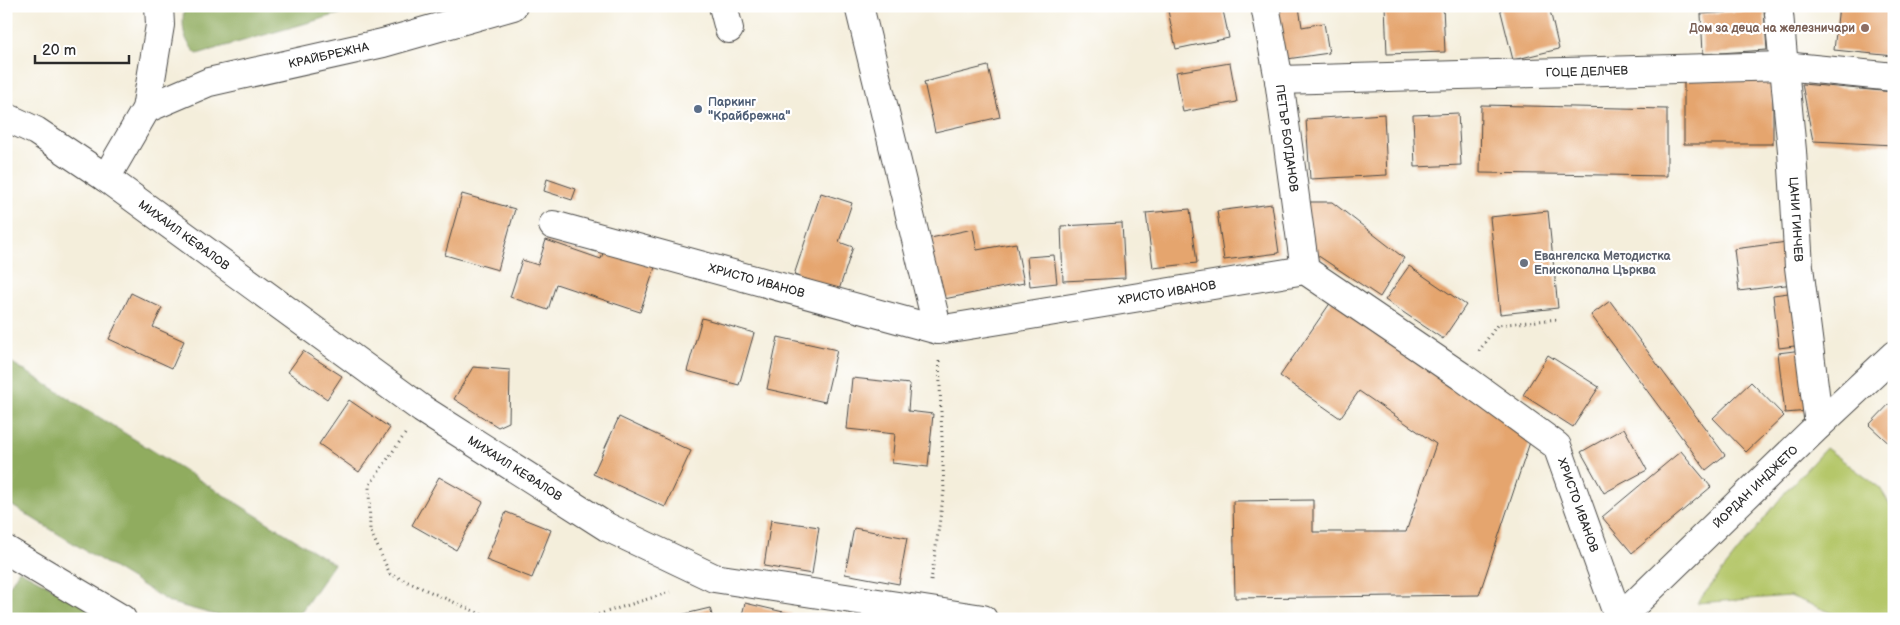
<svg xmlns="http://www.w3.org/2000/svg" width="1900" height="625" font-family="'Balsamiq Sans',sans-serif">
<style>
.green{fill:#b5c76b;stroke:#70794b}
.forest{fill:#90ac5f;stroke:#5e6c45}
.building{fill:#e5a56e}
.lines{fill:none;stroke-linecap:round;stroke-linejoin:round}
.minor-casing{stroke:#494845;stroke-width:30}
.path{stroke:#494845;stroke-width:3;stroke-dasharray:1 4;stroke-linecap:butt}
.minor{stroke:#fff;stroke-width:28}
.education-dot{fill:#8d6e63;stroke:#fff;stroke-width:2}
.service-dot{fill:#5c6f8a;stroke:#fff;stroke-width:2}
.worship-dot{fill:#6b7280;stroke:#fff;stroke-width:2}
.labels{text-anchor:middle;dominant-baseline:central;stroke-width:4.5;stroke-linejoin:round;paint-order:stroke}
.education-label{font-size:12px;font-weight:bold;fill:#785e54;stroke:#fff;text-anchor:end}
.street-label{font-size:12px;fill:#2b2b2b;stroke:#fff}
.service-label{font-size:12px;font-weight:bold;fill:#4e5e75;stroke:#fff;text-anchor:start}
.worship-label{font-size:12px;font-weight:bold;fill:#5b616d;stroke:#fff;text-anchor:start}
</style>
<rect width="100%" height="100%" fill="#fff"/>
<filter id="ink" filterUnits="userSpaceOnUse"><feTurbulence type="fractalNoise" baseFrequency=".02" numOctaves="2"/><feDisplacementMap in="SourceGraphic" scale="10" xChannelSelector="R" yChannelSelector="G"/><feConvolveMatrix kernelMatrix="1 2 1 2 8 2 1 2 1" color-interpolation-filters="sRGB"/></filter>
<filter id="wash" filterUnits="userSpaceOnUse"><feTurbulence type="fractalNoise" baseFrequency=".0096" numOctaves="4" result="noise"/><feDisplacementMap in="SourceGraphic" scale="20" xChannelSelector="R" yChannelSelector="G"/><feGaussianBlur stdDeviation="1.12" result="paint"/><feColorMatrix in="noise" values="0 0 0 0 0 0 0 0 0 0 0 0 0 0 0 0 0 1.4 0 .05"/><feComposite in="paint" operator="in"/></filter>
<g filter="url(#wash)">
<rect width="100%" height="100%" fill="#f4eedb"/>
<path class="green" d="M1826 448 1880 488 1894 511V604L1885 619H1847L1790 596 1697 603 1787 490Z"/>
<path class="forest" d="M184 6H367L197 54C182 39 182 27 184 6Z
M6 359 334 564 296 619H231L171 603 6 502Z
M19 570 111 619H6V592Z"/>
<g id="blocks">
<path class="building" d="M1167 6H1222L1229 38 1176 49Z
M1385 6H1443L1445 52 1387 54Z
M1508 6H1549L1559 49 1513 60 1500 8Z
M1839 6H1894V56L1834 50Z
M1299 7 1302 27 1324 23 1329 53 1280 60 1272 11Z
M1764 10 1767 50 1703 54 1701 14Z
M1230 63 1237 102 1183 112 1176 72Z
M988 66 1000 117 935 132 924 82Z
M1684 80H1773V144H1684Z
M1802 84 1894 92V145L1813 141Z
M1481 105 1667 109V176L1480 173Z
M1458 113 1461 165 1415 167 1413 115Z
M1384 114 1387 175 1310 179 1306 119Z
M547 179 576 189 572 200 544 191Z
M821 193 852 203 839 242 853 247 839 290 794 275Z
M462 194 515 209 498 270 445 255Z
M1303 202H1332L1404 258 1380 297 1317 255Z
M1272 204 1279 253 1224 260 1217 211Z
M1190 209 1197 263 1153 268 1146 213Z
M1548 211 1558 308 1500 314 1490 217Z
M1122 223 1125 278 1063 281 1061 226Z
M973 229 977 250 1016 243 1024 283 939 300 926 239Z
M546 240 601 259 605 247 656 264 640 312 556 284 548 310 510 297 522 260 538 265Z
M1787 242 1793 284 1739 291 1734 249Z
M1054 255 1057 283 1030 286 1027 257Z
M1409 266 1466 305 1443 339 1385 300Z
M1796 292 1802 345 1779 348 1773 295Z
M131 293 162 308 153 327 184 341 172 368 109 339Z
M1333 299 1532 436 1479 595 1235 598 1233 501 1313 500V532H1406L1436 444 1359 391 1340 418 1280 376Z
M1610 301 1725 455 1706 470 1591 315Z
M702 318 754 333 739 385 687 371Z
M778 337 837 350 825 402 767 389Z
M1802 350 1809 411 1785 413 1778 353Z
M303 351 342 376 327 399 288 372Z
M1548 355 1599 387 1573 427 1523 395Z
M473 367 510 370 509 422 498 427 454 399Z
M852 378 910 384 908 411 933 414 928 467 892 463 895 434 847 429Z
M1751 382 1784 416 1746 452 1713 418Z
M1894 399V448L1869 425Z
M349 400 390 428 359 472 319 444Z
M619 417 691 451 665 507 593 474Z
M1624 428 1647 470 1604 493 1581 452Z
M1681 451 1711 487 1632 553 1602 517Z
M439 477 483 502 456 550 412 525Z
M506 512 551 530 532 578 486 560Z
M771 520 819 527 812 574 764 566Z
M854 528 907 538 899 584 845 574Z
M745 603 792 614 791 619H741Z
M710 608 713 619H668V618Z"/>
</g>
</g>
<g filter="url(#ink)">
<use href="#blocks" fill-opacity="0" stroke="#494845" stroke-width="1"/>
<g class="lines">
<defs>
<g id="minor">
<path d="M723 6 729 29"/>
<path d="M859 6 938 330"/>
<path id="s1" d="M1265 6 1279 80 1305 270"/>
<path id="s2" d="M1779 14 1792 151 1799 267 1819 425"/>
<path id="s3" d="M1279 80 1784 66 1894 77"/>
<path id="s4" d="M146 109 209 82 383 43 513 6"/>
<path id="s5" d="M6 117 36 131 106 178 422 409 607 527 714 578 983 619"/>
<path d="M106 178 146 109 160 25 159 6"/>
<path id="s6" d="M553 225 938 330 1305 270 1461 376 1557 446 1619 619"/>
<path d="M6 550 122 619"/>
<path id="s7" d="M1619 619 1819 425 1894 355"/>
</g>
</defs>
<use href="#minor" class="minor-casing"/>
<path class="path" d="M1479 351 1497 325 1559 319
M405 434 369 486 370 530 390 574 492 619
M931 581 944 491 939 359
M584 619 670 592"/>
<use href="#minor" class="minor"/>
</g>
</g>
<circle class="education-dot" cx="1865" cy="28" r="5"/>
<circle class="service-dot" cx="698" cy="109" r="5"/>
<circle class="worship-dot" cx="1524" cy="263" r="5"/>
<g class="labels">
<g class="education-label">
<text x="1855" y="28">Дом за деца на железничари</text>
</g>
<g class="street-label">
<text stroke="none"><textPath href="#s4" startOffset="191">КРАЙБРЕЖНА</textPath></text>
<text stroke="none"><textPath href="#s3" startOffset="308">ГОЦЕ ДЕЛЧЕВ</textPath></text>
<text stroke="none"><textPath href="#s1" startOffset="134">ПЕТЪР БОГДАНОВ</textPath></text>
<text stroke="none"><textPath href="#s2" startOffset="206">ЦАНИ ГИНЧЕВ</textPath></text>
<text stroke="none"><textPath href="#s5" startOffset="214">МИХАИЛ КЕФАЛОВ</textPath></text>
<text stroke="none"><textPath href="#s6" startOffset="211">ХРИСТО ИВАНОВ</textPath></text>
<text stroke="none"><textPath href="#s6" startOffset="631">ХРИСТО ИВАНОВ</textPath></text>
<text stroke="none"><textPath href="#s5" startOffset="619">МИХАИЛ КЕФАЛОВ</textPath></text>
<text stroke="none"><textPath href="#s7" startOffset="190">ЙОРДАН ИНДЖЕТО</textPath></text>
<text stroke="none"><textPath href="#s6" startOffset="1141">ХРИСТО ИВАНОВ</textPath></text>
</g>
<g class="service-label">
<text x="708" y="102">Паркинг<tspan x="708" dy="14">"Крайбрежна"</tspan></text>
</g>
<g class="worship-label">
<text x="1534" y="256">Евангелска Методистка<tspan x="1534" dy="14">Епископална Църква</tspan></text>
</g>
</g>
<rect width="1900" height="625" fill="none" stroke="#fff" stroke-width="25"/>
<path d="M35 55v8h94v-8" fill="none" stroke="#2b2b2b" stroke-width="2.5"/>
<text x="42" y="55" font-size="15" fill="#2b2b2b" stroke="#ffffff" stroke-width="4" paint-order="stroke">20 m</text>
</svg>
